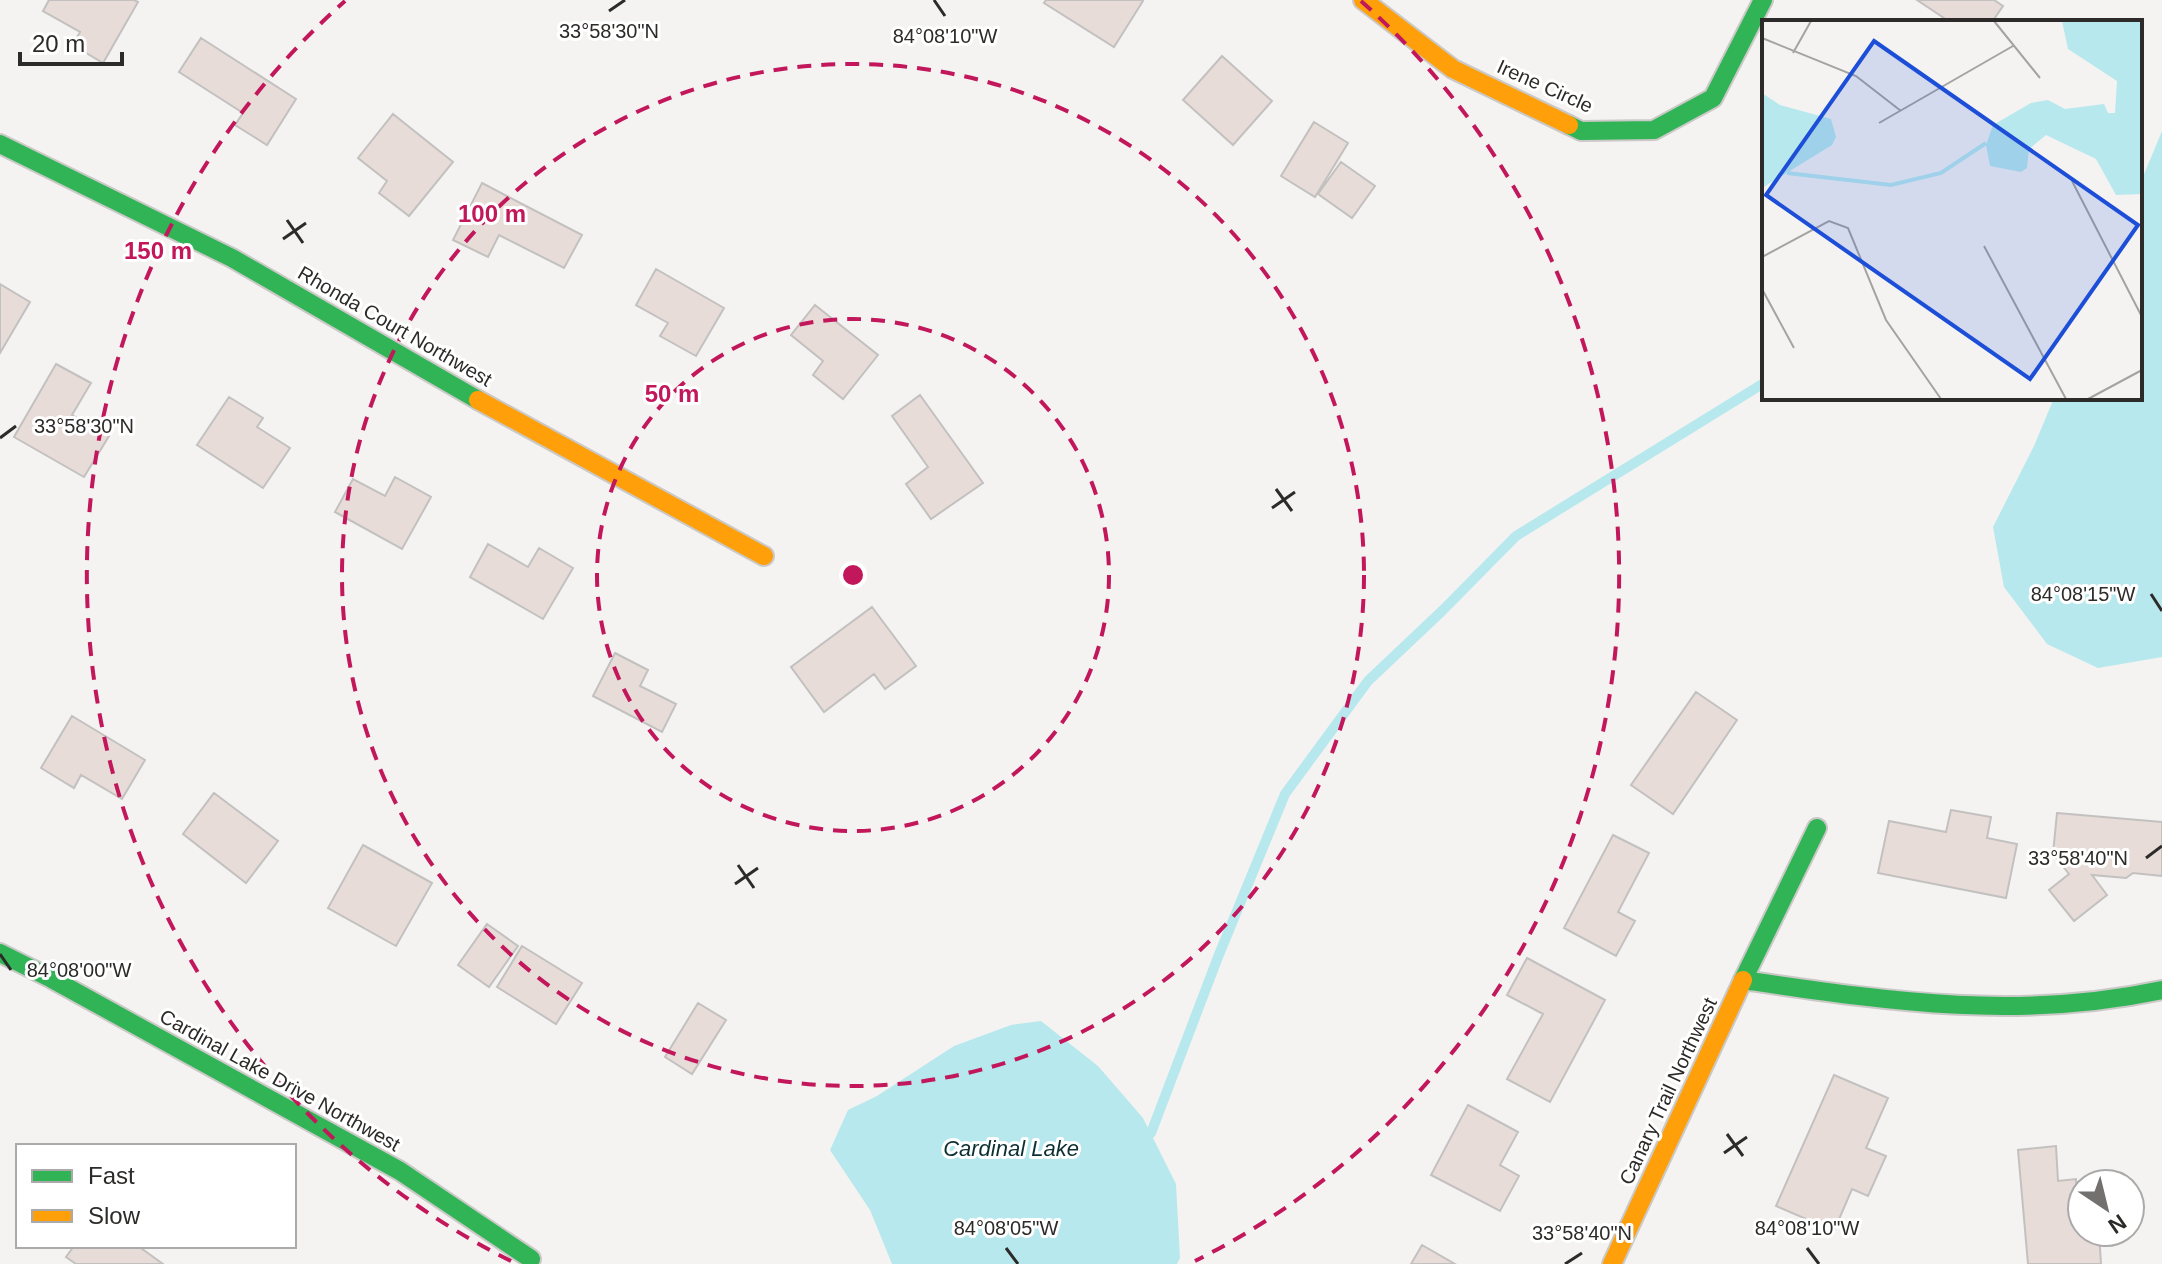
<svg xmlns="http://www.w3.org/2000/svg" width="2162" height="1264" font-family="Helvetica,sans-serif">
<style>
.water{fill:#b7e8ee}
.lines{fill:none;stroke-linecap:round;stroke-linejoin:round}
.stream{stroke:#b7e8ee;stroke-width:10}
.building{fill:#e8dcd8;stroke:#c2c1c0;stroke-width:2}
.fast-casing{stroke:#cac9c7;stroke-width:22}
.slow-casing{stroke:#cac9c7;stroke-width:22}
.fast{stroke:#30b455;stroke-width:18}
.slow{stroke:#ff9f0a;stroke-width:18}
.ticks{fill:none;stroke:#2c2b2a;stroke-width:3}
.ring{fill:none;stroke:#c2185b;stroke-width:4;stroke-dasharray:14 10}
.labels{text-anchor:middle;dominant-baseline:central;stroke-width:6;stroke-linejoin:round;paint-order:stroke}
.street-label{font-size:20px;fill:#2c2b2a;stroke:#fff}
.water-label{font-size:22px;font-style:italic;fill:#0b2f33;stroke:#fff}
.inset-river{fill:none;stroke:#b7e8ee;stroke-width:4}
.inset-road{fill:none;stroke:#a4a3a1;stroke-width:2}
.view{fill:#1d4ed8;fill-opacity:0.15;stroke:#1d4ed8;stroke-width:4}
.inset-edge{fill:none;stroke:#2c2b2a;stroke-width:4}
.ticks-label{font-size:20px;text-anchor:middle;fill:#2c2b2a;stroke:#fff;stroke-width:6;stroke-linejoin:round;paint-order:stroke}
.centre{fill:#c2185b;stroke:#fff;stroke-width:4}
.ring-label{font-size:24px;text-anchor:middle;font-weight:bold;fill:#c2185b;stroke:#fff;stroke-width:6;stroke-linejoin:round;paint-order:stroke}
</style>
<rect width="100%" height="100%" fill="#f4f3f1"/>
<path class="water" d="M2162 131V657L2098 668 2047 644 2004 587 1993 527 2034 446 2054 398H2140V184Z
M1041 1021 1098 1066 1143 1118 1176 1184 1180 1258 1177 1264H892L870 1210 830 1150 848 1110 877 1096 954 1046 1011 1025Z"/>
<g class="lines">
<path class="stream" d="M1151 1133 1218 957 1285 794 1368 681 1443 610 1516 536 1764 383"/>
</g>
<path class="building" d="M49 0H134L138 2 103 63 73 45 80 32 43 11Z
M1046 0H1142L1143 1 1114 47 1044 3Z
M1917 0H1994L2003 6 1992 22H1950Z
M201 38 296 99 267 145 235 125 243 113 179 72Z
M1222 56 1272 101 1233 145 1183 100Z
M393 114 453 162 409 216 379 193 387 181 358 158Z
M1314 122 1348 143 1315 197 1281 176Z
M1341 162 1375 186 1352 218 1318 194Z
M482 183 582 235 564 268 499 235 488 257 453 240Z
M656 269 724 308 696 356 660 336 668 323 636 305Z
M0 284 30 302 0 353Z
M815 305 878 355 843 399 813 375 823 361 791 335Z
M56 364 91 383 72 415 109 436 84 477 14 437Z
M920 395 983 483 931 519 906 484 928 467 892 416Z
M229 397 263 418 257 427 290 448 263 488 197 445Z
M395 477 431 497 402 549 335 512 353 479 385 496Z
M488 544 528 567 539 548 573 568 543 619 470 577Z
M872 607 916 666 885 689 874 674 824 712 791 667Z
M615 653 648 670 640 686 676 704 662 732 593 696Z
M1696 692 1737 720 1673 814 1631 785Z
M72 716 145 760 122 799 81 775 74 788 41 768Z
M214 793 278 841 246 883 183 834Z
M1951 810 1991 817 1987 838 2017 844 2006 898 1878 873 1889 821 1946 832Z
M2057 813 2162 822V876L2133 873 2126 878 2092 875 2107 895 2074 921 2049 890 2069 874 2053 854Z
M1613 835 1649 853 1618 912 1635 921 1616 956 1564 928Z
M363 845 432 883 396 946 328 908Z
M487 924 518 946 489 987 458 965Z
M522 946 582 983 556 1024 497 987Z
M1527 958 1605 1000 1550 1102 1507 1079 1543 1014 1507 995Z
M698 1003 726 1020 692 1074 665 1057Z
M1834 1075 1888 1098 1866 1148 1886 1156 1868 1196 1852 1189 1834 1231 1776 1206Z
M1468 1105 1518 1132 1500 1165 1519 1176 1500 1211 1431 1175Z
M2056 1146 2058 1181 2076 1179 2077 1205 2082 1204V1232H2099L2101 1264H2028L2018 1150Z
M1422 1245 1455 1264H1411Z
M74 1246H138L163 1264H76L66 1257Z"/>
<g class="lines">
<defs>
<path id="fast" d="M1569 125 1581 131 1654 130 1713 98 1763 0
M0 144 232 258 478 400
M0 953 52 979 400 1171 531 1259
M1743 980C1888 1001 2016 1021 2162 990
M1743 980 1817 828"/>
<path id="slow" d="M1363 0 1453 69 1569 125
M478 400 764 556
M1612 1264 1743 980"/>
</defs>
<use href="#fast" class="fast-casing"/>
<use href="#slow" class="slow-casing"/>
<use href="#fast" class="fast"/>
<use href="#slow" class="slow"/>
</g>
<path class="ticks" d="M934 0 945 16M609 11 625 0M287 220 303 243M283 239 306 223M0 438 16 426M1276 489 1292 511M1272 508 1295 492M2151 594 2162 611M2146 858 2162 846M738 865 754 888M735 884 758 868M0 954 11 970M1727 1134 1743 1156M1724 1153 1747 1137M1006 1248 1018 1264M1807 1248 1819 1264M1565 1264 1582 1253"/>
<g class="ring">
<circle cx="853" cy="575" r="256"/>
<circle cx="853" cy="575" r="511"/>
<path d="M511 1261A767 767 0 0 1 345 1M1361 1A767 767 0 0 1 1195 1261"/>
</g>
<g class="labels">
<g class="street-label">
<text transform="translate(1545 86) rotate(24)">Irene Circle</text>
<text transform="translate(395 326) rotate(30)">Rhonda Court Northwest</text>
<text transform="translate(280 1080) rotate(29)">Cardinal Lake Drive Northwest</text>
<text transform="translate(1668 1091) rotate(-65)">Canary Trail Northwest</text>
</g>
<g class="water-label">
<text x="1011" y="1148">Cardinal Lake</text>
</g>
</g>
<g transform="translate(1762 20)">
<rect width="380" height="380" fill="#f4f3f1"/>
<path d="M300 1H380V174L354 175 334 139 284 115 267 129 265 148 259 152 228 146 224 125 231 105 269 83 286 80 303 89 342 84 346 93H353L355 61 306 29ZM0 73 18 85 69 99 74 117 70 125 0 168Z" fill="#b7e8ee"/>
<path class="inset-river" d="M25 153 129 165 179 153 224 123"/>
<path class="inset-road" d="M232 1 278 58M0 18 94 56 139 91M31 33 49 1M117 103 251 26M310 161 380 297M222 226 304 379M0 237 67 201 86 208 124 300 179 379M0 269 32 328M326 379 380 350"/>
<path class="view" d="M112 21 376 205 268 359 4 175Z"/>
<rect width="380" height="380" class="inset-edge"/>
</g>
<g class="ticks-label">
<text x="609" y="38">33°58'30"N</text>
<text x="945" y="43">84°08'10"W</text>
<text x="84" y="433">33°58'30"N</text>
<text x="2083" y="601">84°08'15"W</text>
<text x="2078" y="865">33°58'40"N</text>
<text x="79" y="977">84°08'00"W</text>
<text x="1006" y="1235">84°08'05"W</text>
<text x="1807" y="1235">84°08'10"W</text>
<text x="1582" y="1240">33°58'40"N</text>
</g>
<circle cx="853" cy="575" r="12" class="centre"/>
<g class="ring-label">
<text x="492" y="222">100 m</text>
<text x="158" y="259">150 m</text>
<text x="672" y="402">50 m</text>
</g>
<rect x="16" y="1144" width="280" height="104" fill="#ffffff" stroke="#abaaaa" stroke-width="2"/>
<rect x="32" y="1170" width="40" height="12" fill="#30b455" stroke="#abaaaa" stroke-width="2"/>
<text x="88" y="1184" font-size="24" fill="#2c2b2a">Fast</text>
<rect x="32" y="1210" width="40" height="12" fill="#ff9f0a" stroke="#abaaaa" stroke-width="2"/>
<text x="88" y="1224" font-size="24" fill="#2c2b2a">Slow</text>
<g transform="translate(2106 1208) rotate(145)"><circle r="38" fill="#ffffff" stroke="#abaaaa" stroke-width="2"/>
<path d="M0-6L14 30L0 20L-14 30Z" fill="#727170"/>
<text y="-12" font-size="22" font-weight="bold" text-anchor="middle" fill="#2c2b2a">N</text>
</g>
<path d="M20 52v12h102v-12" fill="none" stroke="#2c2b2a" stroke-width="4"/>
<text x="32" y="52" font-size="24" fill="#2c2b2a" stroke="#ffffff" stroke-width="6" paint-order="stroke">20 m</text>
</svg>
